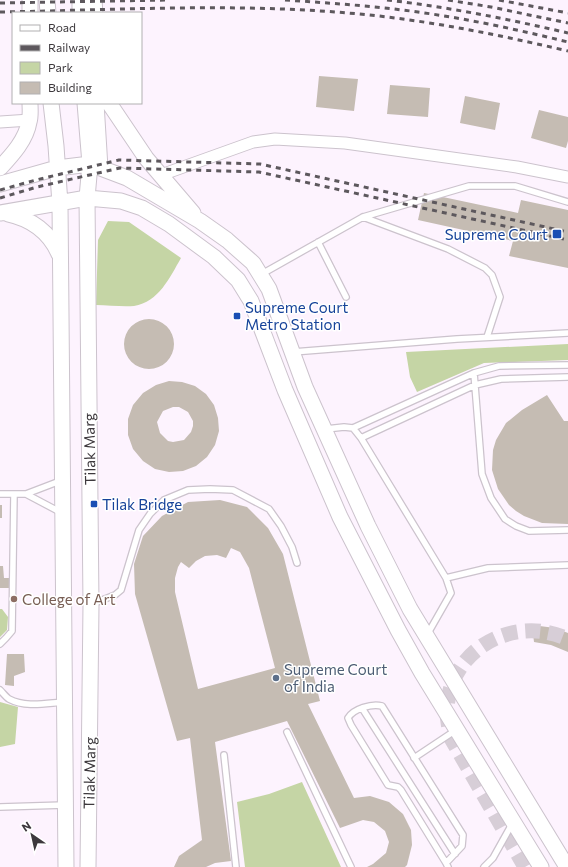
<svg xmlns="http://www.w3.org/2000/svg" width="568" height="867" font-family="Commissioner,sans-serif">
<style>
.green{fill:#c5d5a5}
.building{fill:#c5bcb3;fill-rule:evenodd}
.lines{fill:none;stroke-linecap:round;stroke-linejoin:round}
.secondary-tunnel{stroke:#d7ced7;stroke-width:15;stroke-dasharray:15 8;stroke-linecap:butt}
.lane-casing{stroke:#ccc3cd;stroke-width:8}
.street-casing{stroke:#ccc3cd;stroke-width:13}
.secondary-casing{stroke:#ccc3cd;stroke-width:17}
.lane{stroke:#fff;stroke-width:5.5}
.street{stroke:#fff;stroke-width:11}
.secondary{stroke:#fff;stroke-width:15}
.rail{stroke:#5d585d;stroke-width:3;stroke-dasharray:5 5;stroke-linecap:butt}
.transit-dot{fill:#1a4fb4;stroke:#fff;stroke-width:1.5}
.education-dot{fill:#8d6e63;stroke:#fff;stroke-width:1.5}
.service-dot{fill:#5c6f8a;stroke:#fff;stroke-width:1.5}
.labels{text-anchor:middle;dominant-baseline:central;stroke-width:3;stroke-linejoin:round;paint-order:stroke}
.transit-label{font-size:15px;fill:#164399;stroke:#fff;text-anchor:start}
.street-label{font-size:15px;fill:#3d393d;stroke:#fff}
.education-label{font-size:15px;fill:#785e54;stroke:#fff;text-anchor:start}
.service-label{font-size:15px;fill:#4e5e75;stroke:#fff;text-anchor:start}
</style>
<rect width="100%" height="100%" fill="#fdf3fe"/>
<path class="green" d="M108 221 129 222 181 258C170 277 159 302 134 306 122 307 108 305 96 305L98 240Z
M568 344V360L484 363 417 392 410 377 406 352Z
M0 609H2L8 617 7 630 0 637Z
M0 702 18 707 15 744 0 747Z
M302 782 341 867H245L237 802 269 794Z"/>
<path class="building" d="M319 76 358 79 354 111 316 107Z
M390 85 430 88 428 117 387 114Z
M465 96 500 103 495 130 460 123Z
M539 110 568 117V141L566 148 531 138Z
M424 193 518 213 521 200 568 210V268L509 256 513 241 418 220Z
M124 344a25 25 0 1 1 50 0a25 25 0 1 1-50 0Z
M169 381 182 382 195 386 206 394 214 405 218 418 219 431 215 445 207 457 196 466 183 471 169 472 155 469 143 461 133 449 128 435V419L133 405 143 393 156 385ZM173 407H179L188 412 193 421V426L191 432 184 440 173 442 168 441 160 433 157 422 163 411Z
M547 395 564 421H568V524L542 523 524 516 516 511 509 505 498 489 492 470 493 450 496 440 506 423 522 410Z
M220 500 247 507 268 528 283 554 320 701 308 704 354 798 370 796 389 802 403 814 411 830 412 845 407 865 405 867H367L373 864 386 853 389 842 385 831 374 822 363 820 340 828 287 721 215 742 231 861 215 863 206 867H174L179 856 202 840 190 738 177 741 135 594 134 564 143 536 162 516 188 502ZM231 548 240 552 249 568 275 668 198 689 175 592V578L178 567 181 562 189 568 196 561 205 556 217 555 226 558Z
M0 505H2V518H0Z
M0 566H3L4 578H10V588H0Z
M532 625 555 628 568 633V652L551 645 534 642Z
M7 654H24L25 672 14 676V686L5 685Z"/>
<g class="lines">
<path class="secondary-tunnel" d="M525 867 452 740C449 730 447 720 447 710 449 649 514 614 568 639"/>
<defs>
<path id="lane" d="M363 217 448 249 485 268 492 275 500 297 487 337
M318 242 346 297
M260 275 363 217 469 186H515L568 202
M293 352 457 339 568 333
M474 373 482 474 491 498 505 519 516 526 529 531 568 530
M353 428 474 373 499 366 568 365
M326 429 344 427 353 428 361 438 446 578 451 593 427 635
M361 438 475 385 501 379 568 377
M0 494H26
M60 512 26 494 60 481
M446 578 488 568 568 565
M92 604 115 595 121 590 139 530 150 514 164 500 188 490 210 489 233 490 269 509 281 526 292 547 297 563
M0 644 6 638 12 631 14 494
M0 690C3 693 6 697 9 699 26 708 47 703 64 702
M362 708 455 854
M287 732 351 867
M224 755 236 867
M414 758 456 730
M0 807 65 805
M446 863 462 846 463 835 382 706C372 703 353 709 348 718L351 725 388 785 398 787 401 790 446 863 448 867
M484 867 493 858 512 824"/>
<path id="street" d="M0 122 30 120
M161 175 253 142 275 139 345 143 517 167 568 177"/>
<path id="secondary" d="M30 0V13
M47 0 48 13
M80 0V13
M94 0 95 13
M51 103 56 146 60 204 66 867
M85 103 90 164 87 198 91 605 88 867
M96 103 100 168
M109 103 146 158 193 213
M0 168C12 155 26 140 29 122 31 116 30 109 30 103
M0 184 57 168 90 164 127 178 200 221 227 240 253 263 269 289 305 387 368 526 410 609 567 867
M0 213 87 198 121 201 142 208 169 224 214 257 238 280 251 301 285 390 340 517 398 630 422 673 541 867
M8 214C31 219 49 231 59 254"/>
</defs>
<use href="#lane" class="lane-casing"/>
<use href="#street" class="street-casing"/>
<use href="#secondary" class="secondary-casing"/>
<use href="#lane" class="lane"/>
<use href="#street" class="street"/>
<use href="#secondary" class="secondary"/>
<path class="rail" d="M285 0C330 3 374 6 418 12 469 19 519 30 568 42
M387 0C448 7 508 19 568 33
M448 0 491 7 568 23
M499 0 568 13
M0 3 168 0
M0 12C116 10 232 3 348 13 422 19 495 34 568 51
M0 190 36 180 119 160 260 164 568 232
M0 198 37 187 120 168 259 172 568 240"/>
</g>
<g class="transit-dot">
<rect x="552" y="229" width="10" height="10" rx="2"/>
<rect x="233" y="312" width="8" height="8" rx="2"/>
<rect x="90" y="500" width="8" height="8" rx="2"/>
</g>
<circle class="education-dot" cx="14" cy="599" r="4"/>
<circle class="service-dot" cx="276" cy="678" r="4"/>
<g class="labels">
<g class="transit-label">
<text x="548" y="234" text-anchor="end">Supreme Court</text>
<text x="245" y="307">Supreme Court‌<tspan x="245" dy="17">Metro Station</tspan></text>
<text x="102" y="504">Tilak Bridge</text>
</g>
<g class="street-label">
<text transform="translate(89 449) rotate(-91)">Tilak Marg</text>
<text transform="translate(89 773) rotate(-89)">Tilak Marg</text>
</g>
<g class="education-label">
<text x="22" y="599">College of Art</text>
</g>
<g class="service-label">
<text x="284" y="669">Supreme Court<tspan x="284" dy="17">of India</tspan></text>
</g>
</g>
<rect x="12" y="12" width="130" height="92" fill="#ffffff" stroke="#b1b0b1"/>
<rect x="20" y="25" width="20" height="6" fill="#ffffff" stroke="#b1b0b1"/>
<text x="48" y="32" font-size="12" fill="#3d393d">Road</text>
<rect x="20" y="45" width="20" height="6" fill="#5d585d" stroke="#b1b0b1"/>
<text x="48" y="52" font-size="12" fill="#3d393d">Railway</text>
<rect x="20" y="62" width="20" height="12" fill="#c5d5a5" stroke="#b1b0b1"/>
<text x="48" y="72" font-size="12" fill="#3d393d">Park</text>
<rect x="20" y="82" width="20" height="12" fill="#c5bcb3" stroke="#b1b0b1"/>
<text x="48" y="92" font-size="12" fill="#3d393d">Building</text>
<g transform="translate(32 835) rotate(326)" stroke="#ffffff" stroke-width="3" paint-order="stroke">
<path d="M0-3L7 15L0 10L-7 15Z" fill="#3d393d"/>
<text y="-6" font-size="11" font-weight="bold" text-anchor="middle" fill="#3d393d">N</text>
</g>
</svg>
